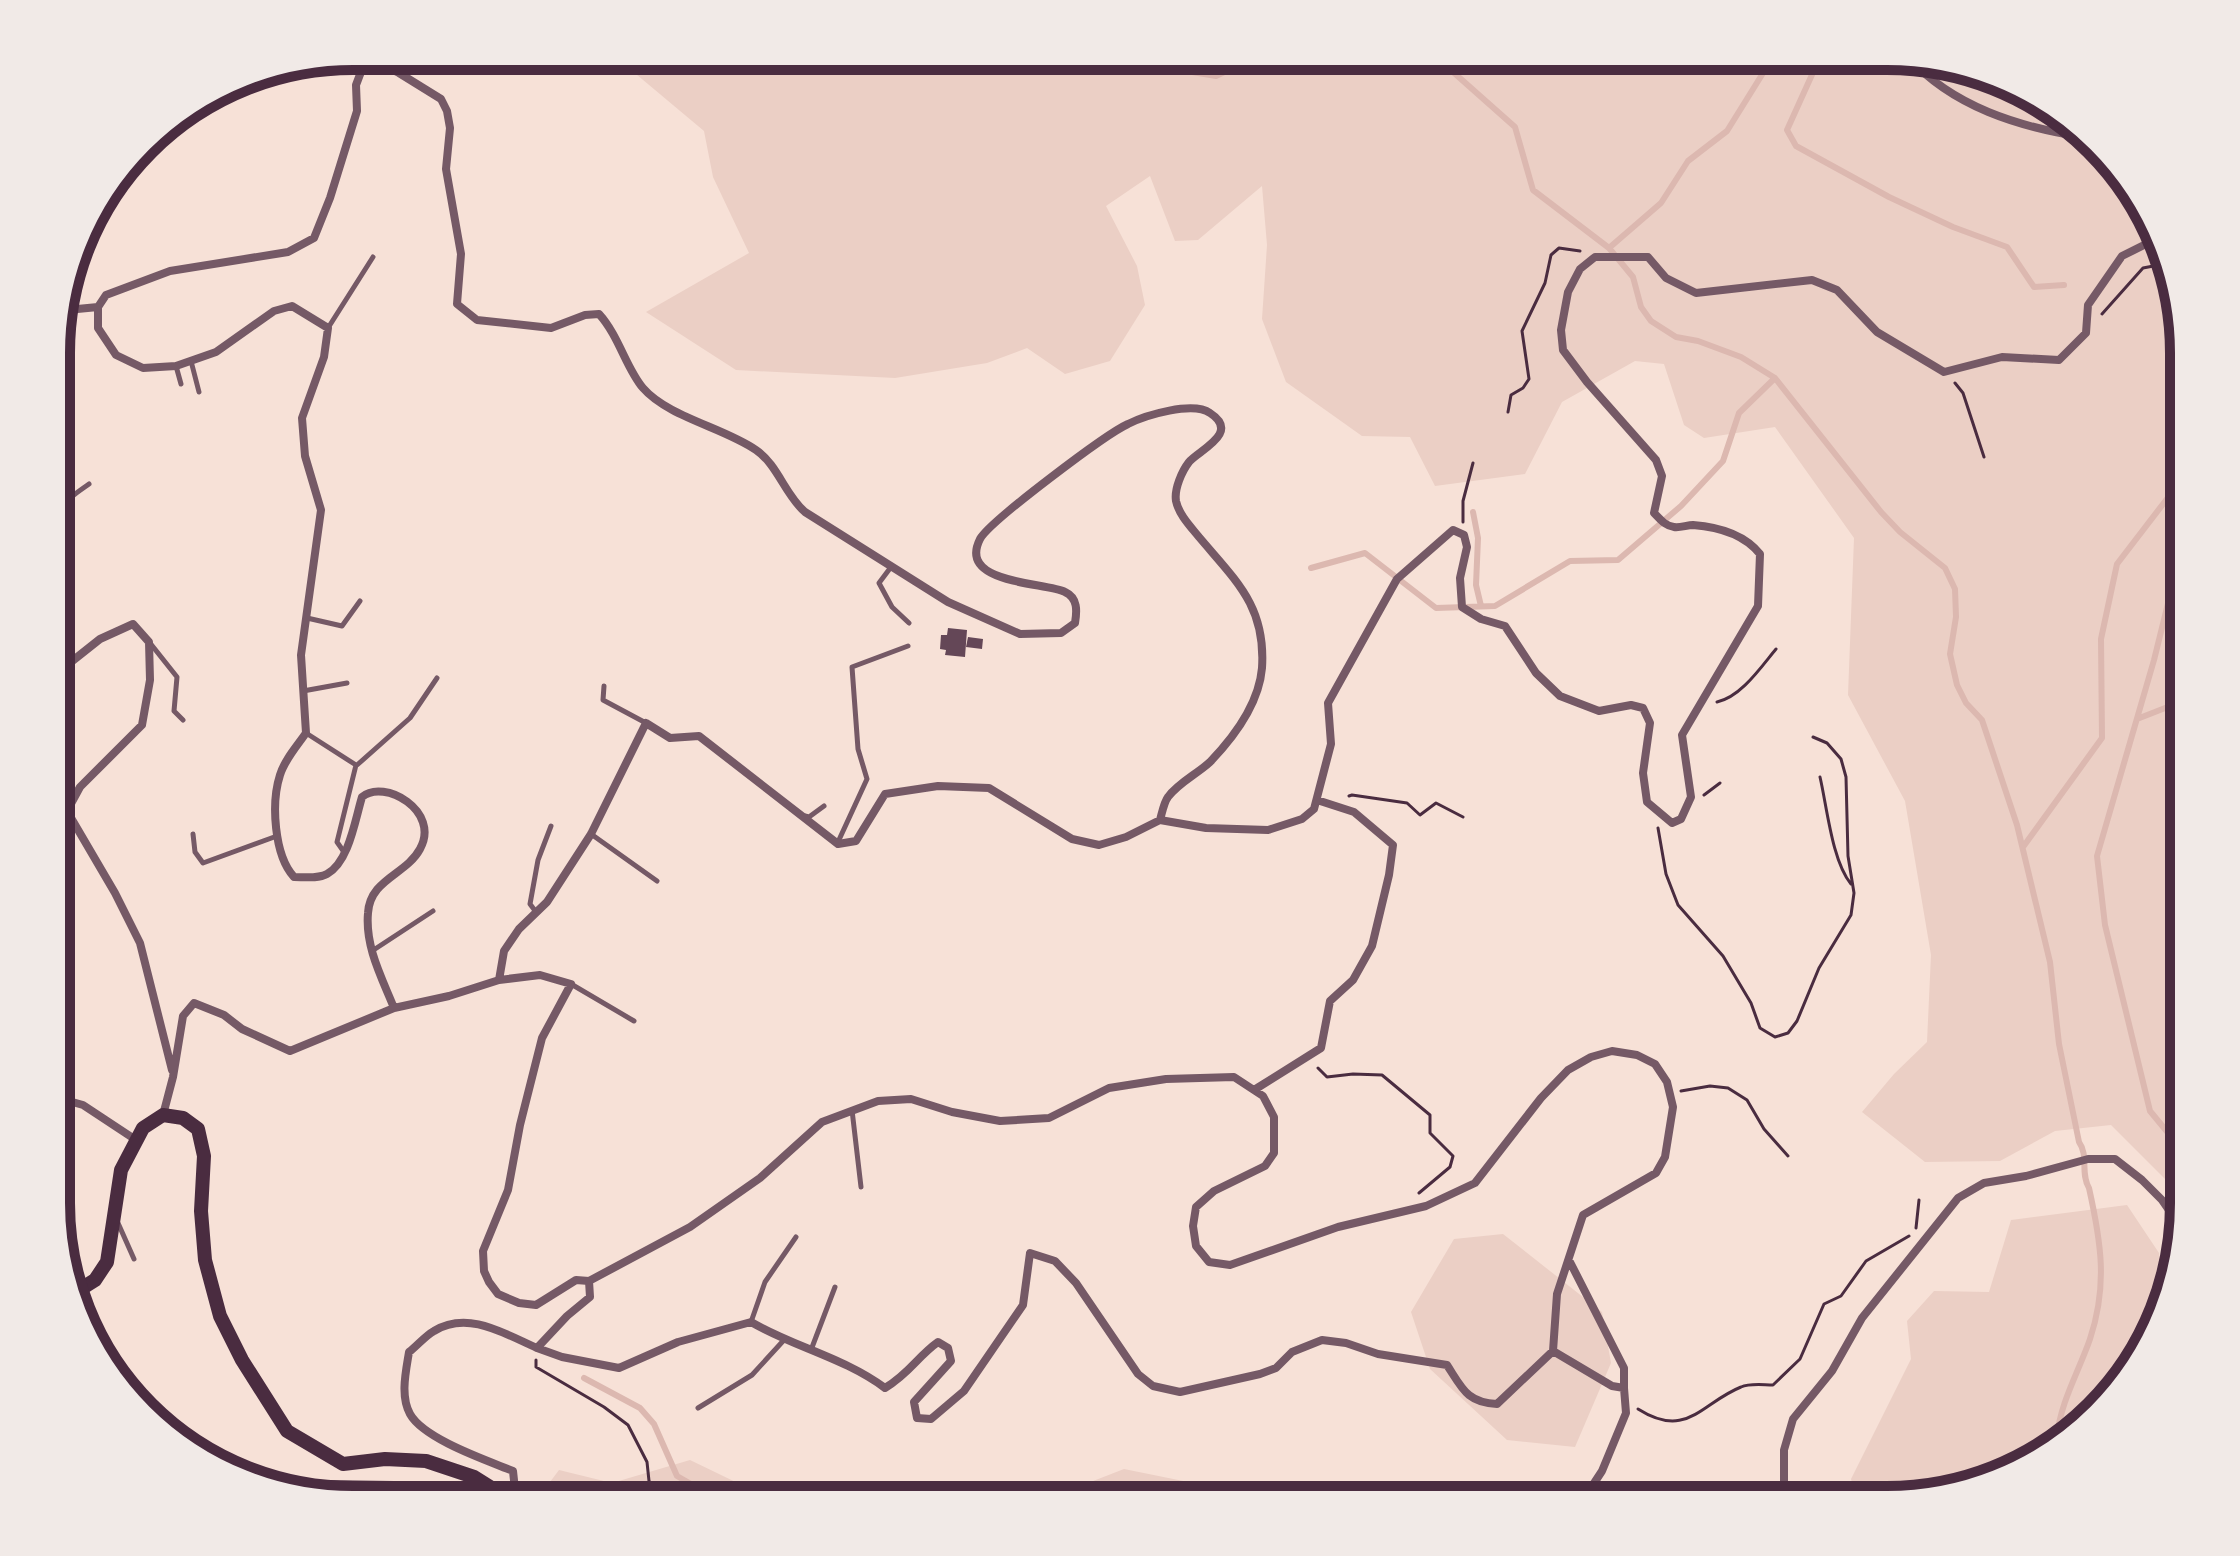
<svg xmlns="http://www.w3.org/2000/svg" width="2240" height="1556" font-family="'Libre Baskerville',serif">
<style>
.green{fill:#ebcfc5}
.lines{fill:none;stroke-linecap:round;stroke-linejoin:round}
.stream{stroke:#dcb8b0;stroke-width:6}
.building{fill:#644757}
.path{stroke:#4a2c40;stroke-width:3}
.service{stroke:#755966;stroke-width:5}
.minor{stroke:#755966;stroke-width:8}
.secondary{stroke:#4a2c40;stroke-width:14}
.rim{fill:none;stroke:#4a2c40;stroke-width:10}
</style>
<rect width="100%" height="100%" fill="#f7e1d7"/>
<path class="green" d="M586 56 1906 57 1983 72 2067 117 2153 221 2183 334V1197L2111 1125 2055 1131 2000 1161 1925 1162 1862 1112 1894 1074 1927 1042 1931 955 1905 801 1848 695 1854 538 1775 427 1704 438 1684 425 1664 364 1635 361 1562 402 1525 474 1435 486 1410 437 1362 436 1286 382 1262 319 1267 245 1262 186 1198 240 1175 241 1150 176 1106 206 1137 266 1145 305 1110 361 1065 374 1027 348 987 363 895 378 736 370 646 312 749 253 713 177 704 131 624 64Z
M2127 1205 2159 1253 2164 1307 2123 1383 2019 1469 1887 1500H1857L1851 1479 1911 1359 1907 1321 1934 1291 1989 1292 2011 1220Z
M1503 1234 1602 1312 1611 1363 1575 1447 1507 1440 1430 1369 1411 1312 1454 1239Z
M97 1325 180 1443 173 1439 96 1352 88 1328Z
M690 1460 773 1500 556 1499 544 1490 559 1470 612 1483Z
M1124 1469 1198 1484 1205 1500H1066L1070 1490Z"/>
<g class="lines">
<path class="stream" d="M1098 56 1216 76 1258 56
M1435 56 1515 127 1533 190 1609 248
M1773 57 1727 131 1688 161 1661 203 1609 248 1633 277 1641 307 1651 321 1676 337 1698 341 1741 357 1775 378 1881 512 1900 532 1945 568 1955 589 1956 617 1950 654 1957 685 1966 703 1982 720 2017 825 2050 962 2059 1044 2079 1142C2089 1156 2080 1173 2089 1188 2101 1242 2108 1285 2090 1339 2079 1371 2060 1403 2057 1437
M1820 57 1787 130 1796 146 1889 197 1953 227 2007 247 2034 287 2064 285
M1473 512 1478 538 1476 585 1481 606
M2183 543 2154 660 2097 856 2105 925 2150 1111 2183 1151
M1311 568 1365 553 1436 608 1495 606 1570 561 1618 560 1681 506 1723 461 1739 413 1775 378
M2137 719 2183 701
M2023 847 2102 738 2101 639 2117 564 2183 478
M584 1378 640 1408 654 1424 677 1476 719 1500"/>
</g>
<path class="building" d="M948 628 967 630 965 657 945 655 946 650 940 649 941 635H947Z
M968 637 983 639 982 649 966 647Z
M327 1480 394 1481 395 1499 327 1498Z"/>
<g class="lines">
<path class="path" d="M2102 314 2143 268 2164 264
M1955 383 1963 393 1984 457
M1508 412 1511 395 1523 388 1529 379 1522 331 1545 283 1551 255 1559 248 1580 251
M1463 522V501L1473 463
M1717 702C1741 697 1761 667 1776 649
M1820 777C1827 807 1832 861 1851 884
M1704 795 1720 783
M1349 796 1352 795 1407 803 1420 815 1436 803 1463 817
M1658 828 1666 874 1678 905 1723 956 1751 1003 1760 1028 1775 1037 1788 1033 1797 1021 1819 968 1851 915 1854 893 1848 856 1846 777 1841 759 1827 743 1813 737
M1318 1068 1327 1077 1353 1074 1382 1075 1430 1115V1133L1453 1156 1450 1167 1419 1193
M1681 1091 1710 1086 1728 1088 1747 1100 1764 1129 1788 1156
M1916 1228 1919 1200
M536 1360V1367L604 1407 628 1425 647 1462 649 1481 663 1500
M1638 1409C1687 1440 1701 1403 1741 1387 1750 1383 1763 1385 1773 1385L1800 1359 1824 1304 1841 1296 1866 1261 1909 1236"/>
<path class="service" d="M328 328 373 257
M191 361 199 392
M176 366 181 384
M58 524C60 502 72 496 89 484
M891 567 879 583 892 607 909 623
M307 618 342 626 360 601
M150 643 177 677 174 711 183 720
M604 686 603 700 646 723
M303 691 347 683
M306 733 356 765 337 842 344 852
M357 765 410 718 437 678
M805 816 809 817 824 806
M193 834 195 852 203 863 277 836
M591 834 657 881
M838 842 867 779 858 749 852 667 908 646
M536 912 530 904 538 860 551 826
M372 951 433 911
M571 984 634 1021
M852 1110 861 1187
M118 1223 134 1259
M751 1322 765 1282 796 1237
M811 1350 835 1287
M698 1408 752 1375 784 1340"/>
<path class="minor" d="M367 56 356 85 357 111 330 198 314 238 288 252 170 271 106 295 98 307V328L116 355 143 368 176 366 216 352 274 311 292 306 328 328 324 357 302 418 305 456 321 510 301 655 306 733C297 746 285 759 280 775 271 803 274 855 294 877 304 877 318 879 327 874 349 862 355 820 362 797 384 778 441 811 420 849 406 875 370 879 368 913 365 947 382 978 394 1008
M1908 57C1953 107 2019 127 2083 137
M367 58 399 73 424 56
M399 73 441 99 447 111 450 128 446 169 461 254 457 304 477 320 551 328 585 315 599 314C619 336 626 368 643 388 668 417 725 428 756 450 778 465 785 495 805 512L948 602 1020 634 1061 633 1075 623C1077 611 1078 598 1065 592 1046 582 957 585 980 539 990 521 1106 434 1128 424 1146 415 1193 401 1210 413 1241 433 1199 450 1189 462 1182 471 1174 489 1176 501 1179 515 1191 527 1199 537 1236 581 1266 606 1262 668 1259 703 1234 737 1210 762 1197 774 1178 783 1168 797 1164 802 1162 813 1160 820
M58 345 67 310 98 307
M58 687 71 662 100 639 133 624 149 642 150 680 142 725 80 787 67 811 115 893 140 943 172 1070
M499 980 504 951 519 929 547 902 591 834 646 723 670 738 699 736 838 844 856 841 885 794 938 786 989 788 1072 839 1099 845 1126 837 1160 820 1206 828 1268 830 1302 819 1314 809 1331 744 1328 703 1397 579 1453 530 1464 535 1467 547 1460 578 1462 607 1481 619 1505 626 1536 673 1560 696 1599 711 1631 705 1643 708 1650 723 1643 773 1647 802 1672 823 1681 819 1691 797 1682 735 1758 606 1760 554C1744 534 1719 527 1693 525 1687 525 1680 528 1674 527 1665 526 1660 519 1654 513L1662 476 1656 460 1587 382 1563 350 1561 330 1568 292 1580 269 1595 257H1648L1666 278 1696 293 1812 280 1837 290 1877 332 1944 372 2002 357 2059 360 2086 333 2088 305 2122 256 2158 238
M1254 1090 1321 1048 1330 1001 1353 980 1372 946 1389 875 1393 845 1354 812 1317 800
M58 1098 83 1105 136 1140
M163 1115 173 1077 183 1016 194 1003 224 1015 242 1029 290 1051 394 1008 449 996 499 980 540 975 571 984 542 1038 520 1125 508 1190 483 1251 484 1271 489 1282 498 1294 519 1303 536 1305 576 1280 589 1281 690 1227 760 1178 822 1122 878 1101 911 1099 952 1112 1000 1121 1049 1118 1109 1088 1166 1079 1234 1077 1263 1096 1274 1117V1153L1265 1166 1214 1191 1196 1207 1193 1226 1196 1246 1209 1262 1230 1265 1338 1227 1426 1206 1475 1183 1541 1098 1568 1070 1591 1057 1612 1051 1637 1055 1655 1064 1667 1082 1673 1107 1665 1157 1656 1173 1583 1215 1557 1294 1553 1351 1497 1404C1467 1403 1462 1388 1447 1365L1378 1354 1346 1343 1322 1340 1292 1352 1276 1368 1260 1374 1180 1392 1153 1386 1138 1374 1076 1283 1055 1261 1030 1253 1023 1305 964 1391 931 1419 917 1418 914 1402 951 1361 948 1348 938 1342C917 1357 910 1373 885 1388 845 1358 794 1347 751 1322L678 1342 619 1368 562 1357 537 1348
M1570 1262 1624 1368V1388
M1553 1351 1612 1386 1624 1388 1626 1413 1602 1471 1583 1500
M516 1499 513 1471C486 1460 424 1439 410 1414 400 1396 406 1371 409 1352 417 1346 425 1336 434 1331 468 1310 505 1334 537 1348L567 1316 590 1297 589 1281
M1784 1500V1450L1793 1419 1832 1371 1862 1318 1958 1198 1984 1183 2026 1176 2088 1159H2115L2142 1180 2162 1200 2182 1229"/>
<path class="secondary" d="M76 1292 95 1280 107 1262 121 1170 143 1128 163 1115 183 1118 198 1129 204 1156 201 1211 205 1260 220 1316 242 1360 287 1431 343 1464 385 1459 426 1461 474 1477 509 1499"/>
</g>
<path d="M0 0H2240V1556H0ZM353 70H1887A283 283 0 0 1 2170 353V1203A283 283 0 0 1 1887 1486H353A283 283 0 0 1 70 1203V353A283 283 0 0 1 353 70Z" fill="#f1eae7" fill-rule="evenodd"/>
<path class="rim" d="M353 70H1887A283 283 0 0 1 2170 353V1203A283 283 0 0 1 1887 1486H353A283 283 0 0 1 70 1203V353A283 283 0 0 1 353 70Z"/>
</svg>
